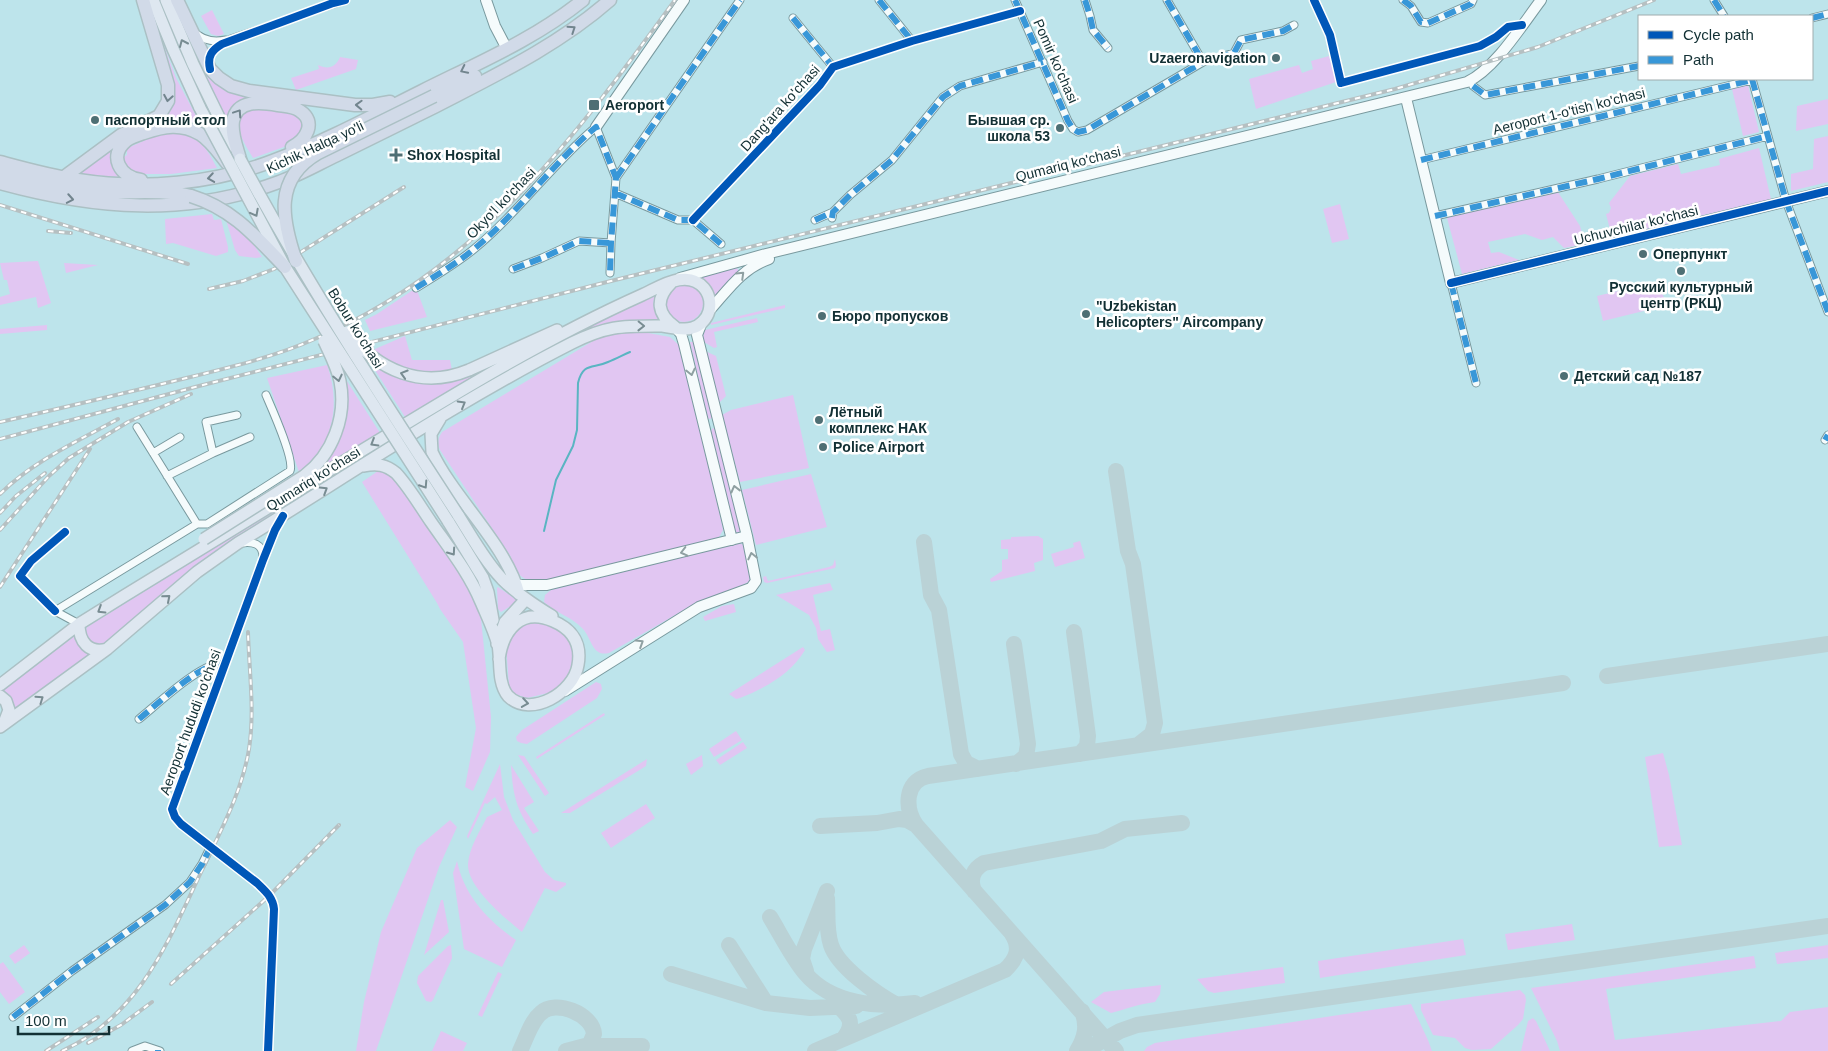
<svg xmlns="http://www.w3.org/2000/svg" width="1828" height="1051" font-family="Arial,sans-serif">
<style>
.green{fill:#e1c6f2}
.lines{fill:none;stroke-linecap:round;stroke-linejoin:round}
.stream{stroke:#59b5c2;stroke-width:2}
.taxiway{stroke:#bad2d6;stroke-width:16}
.street-casing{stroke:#79999e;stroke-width:9}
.secondary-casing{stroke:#79999e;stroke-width:12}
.primary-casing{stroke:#abc0c4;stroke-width:14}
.highway-casing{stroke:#abc0c4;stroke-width:15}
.street{stroke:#f5fbfc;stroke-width:7}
.secondary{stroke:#f5fbfc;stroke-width:10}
.primary{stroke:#dee7f0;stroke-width:11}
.highway{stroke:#d1dae8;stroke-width:12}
.rail-casing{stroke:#b6c0c2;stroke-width:4}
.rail{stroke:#fff;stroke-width:2;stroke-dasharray:5.5;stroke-linecap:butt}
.primary-bridge-casing{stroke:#abc0c4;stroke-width:14;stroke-linecap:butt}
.highway-bridge-casing{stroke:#abc0c4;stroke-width:15;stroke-linecap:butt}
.primary-bridge{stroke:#dee7f0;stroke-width:11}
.highway-bridge{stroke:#d1dae8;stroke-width:12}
.quiet{stroke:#3897d8;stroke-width:6;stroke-dasharray:12 6;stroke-linecap:butt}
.cycleway-casing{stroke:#fff;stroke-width:11}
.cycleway{stroke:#0057b8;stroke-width:8}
.oneway{stroke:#72858e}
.oneway2{stroke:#788c92}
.oneway3{stroke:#8fa0a2}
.poi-dot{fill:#4e6f74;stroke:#fff;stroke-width:2}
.labels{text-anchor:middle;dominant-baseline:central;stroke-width:5;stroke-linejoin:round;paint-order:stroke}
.poi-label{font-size:14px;font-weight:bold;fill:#123034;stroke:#fff;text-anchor:start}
.street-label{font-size:14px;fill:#123034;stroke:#fff}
</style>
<rect width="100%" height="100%" fill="#bde4eb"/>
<path class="green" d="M212 10 224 34 218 36 211 34 201 16Z
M153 16 176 78 204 131 156 123 166 114Z
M182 24 208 71 252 96 228 122Z
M1329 56 1336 82 1256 109 1249 79 1299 65 1302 73 1313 69 1311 61Z
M340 57 358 60 356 69 296 90 291 78 319 69 318 65C328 70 336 67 340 57Z
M1748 85 1759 132 1743 136 1732 89Z
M1828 99V124L1796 131 1797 106Z
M253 107C271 110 298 107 303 127L295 143 253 158C243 140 227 121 253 107Z
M171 132C198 134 205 145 217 168L171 174H133L122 158 127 155V149L130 147 159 134Z
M1828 136V182L1791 191V174L1813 169 1814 139Z
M114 145 117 170 120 177 78 174Z
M1759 148 1771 199 1612 237 1606 214 1609 213 1611 208 1609 203 1630 176 1678 164 1681 174 1720 165 1719 159Z
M1556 189 1580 226 1585 244 1564 248 1553 237 1542 240 1525 234 1488 242 1491 253 1499 252 1519 260 1462 274 1446 214Z
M1340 204 1349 239 1332 243 1323 209Z
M232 212 262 257 256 258 239 256 235 250 224 213Z
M212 214 214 220 221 219 228 247V252L216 256 173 243 166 244 165 219Z
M38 261 51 303 38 308 36 297 0 305V297L10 294 7 280H4L0 263Z
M64 263 98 265 66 273Z
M734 267 738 269V272L714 301 699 277Z
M1656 282 1668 305 1603 321 1597 296Z
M665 303a19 19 0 1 1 38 0a19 19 0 1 1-38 0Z
M416 288 427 317 370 331 365 320 377 314Z
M655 294C652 304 654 312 659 321L616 322 236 539 199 562 102 646 88 643 85 633 87 627 458 397 549 347Z
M785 305V308L711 325V323Z
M757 318 758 322 714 332 717 347 714 348 704 342 703 336 705 330Z
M47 325V330L0 334V329Z
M637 331 670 337 681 347 721 520 723 530 718 539 544 582C522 581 520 577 509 560L511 557 440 450C437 443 438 438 442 432L598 338 616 333Z
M405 336 412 360H450L454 381 488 368 407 420 371 364 375 349Z
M690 342H695L713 418 708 419Z
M703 350 716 356 726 396 718 404Z
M327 365C341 403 334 447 299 472L267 378Z
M343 375 382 436 315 473 330 455Z
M793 395 809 468 740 482 722 415 731 410Z
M713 428 716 430 741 532 739 533 735 532 711 431Z
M381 469 396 480 469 586 481 619 491 717 490 752 473 791 465 787 476 728 463 642 440 609 437 603 362 482Z
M811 474 827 527 756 545 742 490Z
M1038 536 1043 539V560L1034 563 1035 571 991 582 990 579 1002 571V560L1008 559V549H1001V540L1011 539V537Z
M1080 541 1085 558 1055 567 1051 554 1074 547 1073 543Z
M739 543 742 544 744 547 750 581 741 586 698 602 609 653C592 657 592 639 583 629 572 617 556 613 544 602L545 595 551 590Z
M835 559 836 565 835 568 767 583 764 582 763 577 766 576 768 581 829 567 833 565Z
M830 583 833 590 813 595 821 631 830 629 835 650 827 652 818 639 816 628 809 615 776 595Z
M498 587 517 600V602L501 612 498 609 497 588Z
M734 604 736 612 705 621 703 617 722 606Z
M526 621H544L563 632 571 645 573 658 569 675 562 685 548 693 527 698 515 694 509 686 506 645 509 637Z
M76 635 80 647 92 654 14 711 0 692Z
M803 647 805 650C791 674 765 688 740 698L736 699 729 694Z
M596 682 601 684 602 689 597 698 527 744 521 743 517 741 516 737 522 730Z
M604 713 605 715 537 759 536 757Z
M736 731 742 740 714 757 709 749Z
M743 742 747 748 720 765 716 760Z
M1663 753 1669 775 1682 845 1659 847 1645 757Z
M518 755 524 756 549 793 545 796Z
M702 755 703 766 691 775 686 764Z
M647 759 646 766 570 813H561Z
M500 764 504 797 513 820 545 872 554 880 566 883V885L556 892 545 888 522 932C505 918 467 887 468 864 469 848 480 831 487 817L502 810 495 797 487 804 485 803 468 839 467 836Z
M511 765 534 802 524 808 539 831 533 834C516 808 513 796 511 765Z
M646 804 655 818 611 848 601 833Z
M450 820 457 827 439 867 376 1051H356L364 1002 381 932 417 848Z
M457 861C464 895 487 920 516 940L502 967 464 949 453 873Z
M441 900H443L449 932 424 955Z
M1572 924 1575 940 1508 950 1505 934Z
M1463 939 1466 955 1320 978 1318 961Z
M24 945 30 953 15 964 9 956Z
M451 945 452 958 433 1000 431 1002 426 1001 417 983 418 976 448 946Z
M1828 945V958L1777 964 1775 953Z
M1754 956 1756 968 1606 989 1615 1040 1781 1021 1790 1012 1828 1007V1051H1560L1557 1041 1531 988Z
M3 962 25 992 9 1004 0 992V964Z
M1283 967 1285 983 1214 993 1208 991 1197 979Z
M498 972 502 974 482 1017 478 1015Z
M1161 985 1160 994 1155 1002C1139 1004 1126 1009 1111 1013L1091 1002 1104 992Z
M1520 990 1525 995 1526 1000 1523 1019 1518 1025 1491 1049 1472 1050 1465 1048 1455 1038 1433 1035 1421 1010V1004Z
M1411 1004 1428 1040 1432 1051H1144L1147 1047 1155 1043Z
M1533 1018 1536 1021 1550 1051H1521L1528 1021Z
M441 1031 467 1043 463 1051H432Z"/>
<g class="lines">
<path class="stream" d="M544 531 556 480 573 446 577 430 578 383C583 362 593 369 608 362 616 359 623 355 630 352"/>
<path class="taxiway" d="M1116 471 1128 551 1133 564 1155 723 1152 734 1138 745
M924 542 931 595 939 610 961 754 966 763 978 769
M1074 632 1088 736 1087 746 1080 754
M1014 644 1028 744 1026 756 1016 764
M1607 676 1828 644
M820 826 877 823 899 819 907 820 916 825
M974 891C969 879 973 869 984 863L1101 841 1125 829 1182 823
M827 898C828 913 826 931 831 945 838 967 877 994 897 1005
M770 917C781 935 791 956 805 973 831 1004 877 1008 915 1003
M729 945 766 1003
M806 971 802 959 804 949 827 891
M671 974 766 1003 810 1008 856 1006
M834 1002C847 1014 857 1021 844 1038
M520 1051C526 1039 531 1021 541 1013 555 999 593 1014 594 1034L587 1051
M566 1051 585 1046H642
M815 1051 1005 970C1017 959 1021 948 1012 934
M1077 1051C1085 1038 1088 1026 1082 1011
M1084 1051 1120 1031 1137 1025 1828 926
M1116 1051 916 825C905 809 904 781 928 776L1563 683"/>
<defs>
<path id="street" d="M879 0 912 41
M1015 0 1068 121 1073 129 1078 132 1087 130 1203 62 1234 53 1241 40 1283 31 1294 25
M1085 0 1090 16 1093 30 1108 48
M1167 0 1203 62
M1314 0 1330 35 1341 83 1480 46 1496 37 1508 27 1522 25
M1403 0 1411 6 1421 22 1428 23 1471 4 1473 0
M1714 0 1724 16
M793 18 833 67
M1812 18 1828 14
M196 34C206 41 214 42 226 40
M209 62 212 51 231 39 345 0
M1752 79 1786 201 1828 312
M1473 86 1485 95 1639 66
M1421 160 1752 80
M616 178 740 0
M615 193 678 220H693L721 244
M1435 216 1598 179 1768 136
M832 218 833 212 850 195 892 160 943 97 960 86 1043 62
M693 220 820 85 833 67 912 41 1020 11
M815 220 833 212
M513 269 542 258 579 241 611 243
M1451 283 1476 383
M416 288C435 276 456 264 474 249 518 213 552 164 596 127L616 178 611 243 610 273
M137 427 197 524
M1825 440 1828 435
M153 453 180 437
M213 453 250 437
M167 476 213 453 206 422 237 415
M241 543C253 541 263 544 263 557
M55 611 20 576 31 561 65 532
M79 624 55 611 197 524H207L290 471C295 460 272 409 266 395
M139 719C159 703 201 662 226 662
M13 1017 72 971 165 905 190 882 202 864 210 848
M132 1051 145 1046 160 1051
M268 1051 274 909C273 897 265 891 257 883L181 824 175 817 172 809 263 560 275 530 282 518"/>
<path id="secondary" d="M486 0 495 26 507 49
M1406 98 1451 283 1828 191
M596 127 684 0
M680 278 766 254 1467 82C1495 69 1522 25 1541 0
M709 311C728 290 741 269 769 259
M675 327 681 334 684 344 732 540
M509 585H547L747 536
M565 691 699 607 751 588 756 581 747 536 697 335 702 322"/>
<path id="primary" d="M153 0 173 49 200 108
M166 0 193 64 233 146
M671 283C655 299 657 314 675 327
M469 370 557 330
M440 419 431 434 432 452C454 499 506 544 519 594
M364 466C377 463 386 465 396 473 409 487 420 506 431 522 449 548 469 573 481 602 487 616 494 630 498 645 501 660 497 683 508 696 531 719 574 692 578 665 582 643 572 629 553 621 521 607 503 630 499 659
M458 515C472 537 484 560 502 579 517 594 534 605 552 616
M448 521 483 578 488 592 493 620
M79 624C79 642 89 654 107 649
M497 644 505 622 526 599
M0 685 79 624 124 596C204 547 285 497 366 448 456 393 546 338 642 295 660 287 687 268 704 288 709 294 711 303 709 311 707 319 700 326 692 328 683 331 671 327 662 326 623 326 608 325 572 343 456 402 349 475 238 543L197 572 107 649 0 727
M0 696 6 701 9 710 4 723"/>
<path id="highway" d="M177 0 210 69 219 78 231 86 249 91 355 105H373L390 102
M434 96 475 76
M240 159C237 148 231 134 233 121 237 99 261 102 278 105 285 106 294 106 300 111 317 122 306 140 292 147
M0 162C26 169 51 176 78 180 142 190 214 184 275 160 326 141 374 115 422 91 478 63 535 39 583 0
M0 174C37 182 73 189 111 192 138 193 165 190 191 196
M64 177 121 135 159 116 168 101V85L143 0
M141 180C120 177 108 156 126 141 131 137 138 135 144 133 164 126 181 123 200 134 211 141 219 153 227 163
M0 183C95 209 185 217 279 182 299 175 318 164 337 155 370 139 403 122 436 106 496 75 559 45 610 0"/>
</defs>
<use href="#street" class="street-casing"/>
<use href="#secondary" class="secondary-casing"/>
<use href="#primary" class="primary-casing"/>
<use href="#highway" class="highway-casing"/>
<use href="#street" class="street"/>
<use href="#secondary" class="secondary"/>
<use href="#primary" class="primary"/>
<use href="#highway" class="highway"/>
<defs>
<path id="rail" d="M0 205 188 264
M48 231 71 233
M209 289 243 281 274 269 404 187
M0 422C54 410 108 397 162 384 214 371 268 360 317 338 478 269 575 137 675 0
M0 439 199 386 611 281 1395 89 1538 47 1654 0
M0 494C33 461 78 441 118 419
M0 513 16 496 45 473
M0 530 49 476 69 458 128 422 191 394
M0 587 90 449
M171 984 269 896 339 825
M88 1043 121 1025 152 1002
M46 1051 98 1017
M62 1051C141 1015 169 939 204 866 222 828 242 791 249 749 255 711 249 670 248 632"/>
</defs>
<use href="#rail" class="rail-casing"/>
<use href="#rail" class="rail"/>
<defs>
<path id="primary-bridge" d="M200 108 285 267 448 521
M240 159C306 282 382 398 458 515
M347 332C378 370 421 390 469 370
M204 539 304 476C333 454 347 416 340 381 337 367 330 354 324 341"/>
<path id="highway-bridge" d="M191 196C233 209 256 237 285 267
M296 261C282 220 273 179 318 153L434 96"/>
</defs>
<use href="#primary-bridge" class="primary-bridge-casing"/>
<use href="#highway-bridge" class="highway-bridge-casing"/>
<use href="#primary-bridge" class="primary-bridge"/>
<use href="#highway-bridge" class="highway-bridge"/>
<path class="quiet" d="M879 0 912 41
M1015 0 1068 121 1073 129 1078 132 1087 130 1203 62 1234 53 1241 40 1283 31 1294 25
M1085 0 1090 16 1093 30 1108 48
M1167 0 1203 62
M1403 0 1411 6 1421 22 1428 23 1471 4 1473 0
M1714 0 1724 16
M793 18 833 67
M1812 18 1828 14
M1752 79 1786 201 1828 312
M1473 86 1485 95 1639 66
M1421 160 1752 80
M616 178 740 0
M615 193 678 220H693L721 244
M1435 216 1598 179 1768 136
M832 218 833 212 850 195 892 160 943 97 960 86 1043 62
M815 220 833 212
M513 269 542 258 579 241 611 243
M1451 283 1476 383
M416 288C435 276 456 264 474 249 518 213 552 164 596 127L616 178 611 243 610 273
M1825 440 1828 435
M139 719C159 703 201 662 226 662
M13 1017 72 971 165 905 190 882 202 864 210 848
M158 1050V1051"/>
<defs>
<path id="cycleway" d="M1314 0 1330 35 1341 83 1480 46 1496 37 1508 27 1522 25
M210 69C207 56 212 50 222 44L333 3 345 0
M693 220 820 85 833 67 912 41 1020 11
M1451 283 1828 191
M55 611 20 576 31 561 65 532
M268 1051 274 909C273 897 265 891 257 883L181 824 175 817 172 809 263 560 275 530 283 516"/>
</defs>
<use href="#cycleway" class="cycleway-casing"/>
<use href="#cycleway" class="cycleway"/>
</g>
<defs><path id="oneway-chevron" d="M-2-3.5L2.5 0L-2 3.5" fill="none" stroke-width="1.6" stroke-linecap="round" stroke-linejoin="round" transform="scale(1.25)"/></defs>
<g class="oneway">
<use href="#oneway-chevron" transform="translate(572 29) rotate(-34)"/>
<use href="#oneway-chevron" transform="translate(464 70) rotate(154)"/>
<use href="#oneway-chevron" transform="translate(168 98) rotate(100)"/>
<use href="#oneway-chevron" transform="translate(359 105) rotate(-178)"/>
<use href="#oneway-chevron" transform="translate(238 113) rotate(-56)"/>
<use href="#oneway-chevron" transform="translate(211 178) rotate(171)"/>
<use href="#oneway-chevron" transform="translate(70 199) rotate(10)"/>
</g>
<g class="oneway2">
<use href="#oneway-chevron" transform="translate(183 43) rotate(-114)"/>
<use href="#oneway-chevron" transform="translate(255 213) rotate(62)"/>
<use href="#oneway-chevron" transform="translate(641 326) rotate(1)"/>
<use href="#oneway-chevron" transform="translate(404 374) rotate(-163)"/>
<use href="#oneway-chevron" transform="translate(338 378) rotate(77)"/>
<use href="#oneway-chevron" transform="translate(462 404) rotate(-30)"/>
<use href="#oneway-chevron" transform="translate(374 443) rotate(149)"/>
<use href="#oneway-chevron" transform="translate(424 485) rotate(57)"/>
<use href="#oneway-chevron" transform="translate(324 490) rotate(-32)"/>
<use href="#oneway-chevron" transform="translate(452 552) rotate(55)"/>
<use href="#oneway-chevron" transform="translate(167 598) rotate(-41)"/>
<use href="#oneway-chevron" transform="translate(101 610) rotate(148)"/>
<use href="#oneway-chevron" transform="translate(40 699) rotate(-35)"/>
<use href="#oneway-chevron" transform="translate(525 703) rotate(9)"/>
</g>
<g class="oneway3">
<use href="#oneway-chevron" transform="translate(741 275) rotate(-44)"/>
<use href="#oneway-chevron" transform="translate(691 372) rotate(77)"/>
<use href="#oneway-chevron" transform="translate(735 489) rotate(-104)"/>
<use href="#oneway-chevron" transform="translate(684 552) rotate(166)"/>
<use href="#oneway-chevron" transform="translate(752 556) rotate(-103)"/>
<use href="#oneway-chevron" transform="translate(640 643) rotate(-32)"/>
</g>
<g class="poi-dot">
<circle cx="1276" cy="58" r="5"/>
<rect x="588" y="99" width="12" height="12" rx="2.5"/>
<circle cx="95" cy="120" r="5"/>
<circle cx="1060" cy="128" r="5"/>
<path d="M393.5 147.5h5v5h5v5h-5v5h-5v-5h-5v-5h5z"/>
<circle cx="1643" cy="254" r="5"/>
<circle cx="1681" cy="271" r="5"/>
<circle cx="1086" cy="314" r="5"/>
<circle cx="822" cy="316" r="5"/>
<circle cx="1564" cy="376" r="5"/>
<circle cx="819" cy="420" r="5"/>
<circle cx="823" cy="447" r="5"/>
</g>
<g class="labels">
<g class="poi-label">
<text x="1266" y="58" text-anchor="end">Uzaeronavigation</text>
<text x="605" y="105">Aeroport</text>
<text x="105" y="120">паспортный стол</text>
<text x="1050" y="120" text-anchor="end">Бывшая ср.<tspan x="1050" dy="16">школа 53</tspan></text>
<text x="407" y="155">Shox Hospital</text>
<text x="1653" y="254">Оперпункт</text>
<text x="1681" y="287" text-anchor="middle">Русский культурный<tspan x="1681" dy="16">центр (РКЦ)</tspan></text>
<text x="1096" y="306">"Uzbekistan<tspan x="1096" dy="16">Helicopters" Aircompany</tspan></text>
<text x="832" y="316">Бюро пропусков</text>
<text x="1574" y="376">Детский сад №187</text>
<text x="829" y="412">Лётный<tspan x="829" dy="16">комплекс НАК</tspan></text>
<text x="833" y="447">Police Airport</text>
</g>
<g class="street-label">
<text transform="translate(1056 61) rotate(66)">Pomir ko'chasi</text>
<text transform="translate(780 108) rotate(-48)">Dang'ara ko'chasi</text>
<text transform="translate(1569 111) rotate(-14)">Aeroport 1-o'tish ko'chasi</text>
<text transform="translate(315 147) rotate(-25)">Kichik Halqa yo'li</text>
<text transform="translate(1068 164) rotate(-14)">Qumariq ko'chasi</text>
<text transform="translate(501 203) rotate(-46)">Okyo'l ko'chasi</text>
<text transform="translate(1636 225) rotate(-14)">Uchuvchilar ko'chasi</text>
<text transform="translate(356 328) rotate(58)">Bobur ko'chasi</text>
<text transform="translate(313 479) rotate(-32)">Qumariq ko'chasi</text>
<text transform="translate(190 722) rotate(-70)">Aeroport hududi ko'chasi</text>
</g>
</g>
<rect x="1638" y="15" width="175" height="65" fill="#ffffff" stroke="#a0acae"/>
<rect x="1648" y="31" width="25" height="8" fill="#0057b8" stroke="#a0acae"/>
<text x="1683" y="40" font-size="15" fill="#123034">Cycle path</text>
<rect x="1648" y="56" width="25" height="8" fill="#3897d8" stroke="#a0acae"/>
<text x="1683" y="65" font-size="15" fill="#123034">Path</text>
<path d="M18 1026v8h91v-8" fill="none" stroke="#123034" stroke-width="2.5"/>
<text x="25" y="1026" font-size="15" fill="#123034" stroke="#ffffff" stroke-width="4" paint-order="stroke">100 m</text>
</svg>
